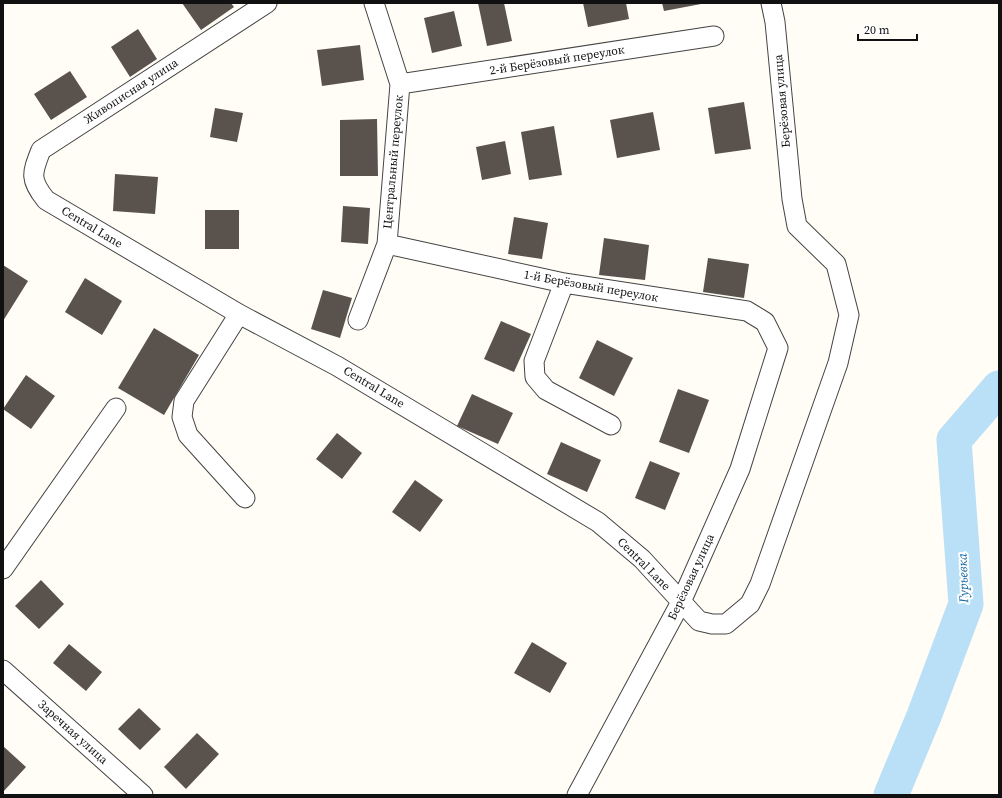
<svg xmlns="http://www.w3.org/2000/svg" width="1002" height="798" font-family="'Source Serif 4',serif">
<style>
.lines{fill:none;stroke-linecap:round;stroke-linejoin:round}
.river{stroke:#b9e0f7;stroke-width:35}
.building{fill:#5a524d}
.minor-casing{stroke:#444;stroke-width:21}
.minor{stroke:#fff;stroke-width:19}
.labels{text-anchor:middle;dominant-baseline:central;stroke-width:4;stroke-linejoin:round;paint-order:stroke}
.street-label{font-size:12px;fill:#111;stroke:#fff}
.water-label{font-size:13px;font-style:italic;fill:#1768a6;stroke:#fff}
</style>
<rect width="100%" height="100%" fill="#fffdf5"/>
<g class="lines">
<path class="river" d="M891 795 924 716 966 604 954 440 999 388"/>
</g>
<path class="building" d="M182 3H231L234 7 201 30Z
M478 3H504L512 41 487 46Z
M583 3H626L629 19 588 27Z
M662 3H701V4L664 11Z
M454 11 462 46 432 53 424 18Z
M138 29 157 59 130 77 111 47Z
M360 45 364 80 322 86 317 50Z
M70 71 87 97 51 120 34 94Z
M744 102 751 149 715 154 708 108Z
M215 108 243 113 237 142 210 137Z
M653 112 660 150 617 158 610 120Z
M377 119 378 176H340V120Z
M554 126 562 175 529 180 521 132Z
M505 141 511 174 482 180 476 147Z
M115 174 158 177 155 214 113 211Z
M343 206 370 208 368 244 341 242Z
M205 210H239V249H205Z
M514 217 548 223 542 259 508 254Z
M604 238 649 245 645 280 599 275Z
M708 258 749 264 744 298 703 292Z
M3 265 28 281 3 321Z
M85 278 122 301 102 335 65 312Z
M323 290 352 298 340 338 311 329Z
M501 321 531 334 514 372 484 359Z
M154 328 199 355 164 415 118 388Z
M597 340 633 358 614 396 579 378Z
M26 375 55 396 31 429 3 409Z
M678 389 709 400 689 453 659 442Z
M472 394 513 413 498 444 457 426Z
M337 433 362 453 342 479 316 459Z
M561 442 601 460 587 492 547 474Z
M650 461 680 473 665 510 635 498Z
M415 480 443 500 420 532 392 512Z
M41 580 64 604 39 629 15 606Z
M532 642 567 663 550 693 514 673Z
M69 644 102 672 86 691 53 663Z
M139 708 161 729 140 750 118 729Z
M197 733 219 754 186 789 164 767Z
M3 746 26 767 3 792Z"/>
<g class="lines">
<defs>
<path id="minor" d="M267 3 41 150C32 173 29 179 46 200L239 314 337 366 598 522 642 559 699 621 712 624H726L750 604 760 584 838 363 849 315 836 264 797 226 792 199 775 22 771 3
M400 84 714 36
M387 244 564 283 747 311 765 322 778 348 740 469 681 602 577 795
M564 283 534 361 535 377 546 390 611 425
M239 314 184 401 182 417 188 435 245 498
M358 320 387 244 400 84 374 3
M3 569 116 408
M3 670 143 795"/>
</defs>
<use href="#minor" class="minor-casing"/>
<use href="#minor" class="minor"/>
</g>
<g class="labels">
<g class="street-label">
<text transform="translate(557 60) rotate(-9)">2-й Берёзовый переулок</text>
<text transform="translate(131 91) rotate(-33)">Живописная улица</text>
<text transform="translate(782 101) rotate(-95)">Берёзовая улица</text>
<text transform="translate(393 162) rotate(-85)">Центральный переулок</text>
<text transform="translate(92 227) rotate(31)">Central Lane</text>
<text transform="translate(591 286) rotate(10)">1-й Берёзовый переулок</text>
<text transform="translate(374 387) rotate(31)">Central Lane</text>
<text transform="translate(644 564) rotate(45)">Central Lane</text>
<text transform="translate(691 577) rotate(-65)">Берёзовая улица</text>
<text transform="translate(73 732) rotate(42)">Заречная улица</text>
</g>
<g class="water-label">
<text transform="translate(963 578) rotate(-92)">Гурьевка</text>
</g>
</g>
<rect width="1002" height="798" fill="none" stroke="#111111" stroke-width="8"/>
<path d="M858 34v6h59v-6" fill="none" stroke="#111111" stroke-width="2"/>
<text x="864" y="34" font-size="12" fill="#111111" stroke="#ffffff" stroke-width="3" paint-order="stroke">20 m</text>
</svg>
